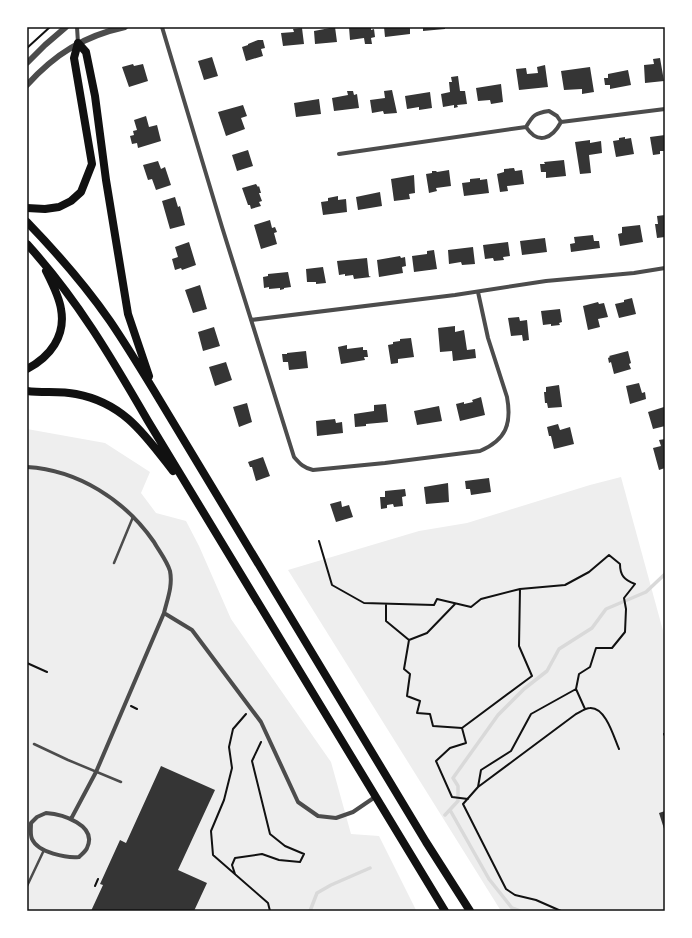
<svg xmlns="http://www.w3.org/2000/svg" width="692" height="938" font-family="'Space Grotesk',sans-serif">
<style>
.green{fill:#eee}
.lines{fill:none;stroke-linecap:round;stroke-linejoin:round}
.stream{stroke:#d9d9d9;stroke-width:3.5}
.building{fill:#353535}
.path{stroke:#111;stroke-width:2}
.service{stroke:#4c4c4c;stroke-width:2.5}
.minor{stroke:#4c4c4c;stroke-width:4}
.tertiary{stroke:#4c4c4c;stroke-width:6}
.trunk{stroke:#111;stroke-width:8}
.neatline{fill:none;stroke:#111;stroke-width:1.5}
</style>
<rect width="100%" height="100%" fill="#fff"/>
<path class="green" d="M27 429 105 443 150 472 141 493 156 513 186 521 199 546 231 619 331 762 351 834 379 836 416 910 414 911H27Z
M621 477 665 638V911H501L288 570 419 531 467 523 590 485Z"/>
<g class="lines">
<path class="stream" d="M450 810 489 879 512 908 520 911
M445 815 458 801V786L453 778 498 715 524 689 547 671 559 649 592 628 606 609 646 592 665 574
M310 911 317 893 331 885 370 868"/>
</g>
<path class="building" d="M335 27 337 42 315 44 314 31Z
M349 27H371V30L374 29 375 37 371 38 372 44H365L364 38 350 40Z
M384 27H410V34L385 37Z
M423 27H445V29L423 31Z
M302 28 304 44 283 46 281 33 294 32 293 29Z
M258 40H263L265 48 261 49 263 56 246 61 242 47 248 45V44Z
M212 57 218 76 204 80 198 61Z
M660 58 664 81 645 83 644 65 654 64 653 59Z
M133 64 134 66 143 64 148 81 129 87 122 67Z
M545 65 548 87 519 90 516 69 526 68 527 74 538 73 537 67Z
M590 67 594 92 582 94V89L564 90 561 71Z
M628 70 631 85 610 89V85H605L604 78H608V74Z
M458 76 460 91H465L467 104 457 105 458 107 454 108V105L443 107 441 94 450 92 449 82H452L451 77Z
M501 84 503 102 491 104 490 100 478 101 476 88Z
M392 90 397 113 384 114 383 111 372 113 370 100 385 98 384 91Z
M347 91H353L354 95 357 94 359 108 334 111 332 98 348 95Z
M430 92 432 108 419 110V107L407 109 405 96Z
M319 99 321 114 296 117 294 103Z
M243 105 247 116 241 118 245 129 226 136 218 112Z
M146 116 149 127 157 125 161 141 138 148 137 143 132 144 130 136 134 135 133 131 137 130 134 120Z
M665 135V151H660V154L653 155 650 137Z
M625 137V139L631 138 634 154 616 157 613 141 619 140V138Z
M590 140V143L601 141 602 153 589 155 591 173 580 174 575 142Z
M248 150 253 166 237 171 232 155Z
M564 160 566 176 546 178V172H541L540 164H545L544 162Z
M158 161 161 169 165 167 171 185 156 190 152 179 148 180 143 165Z
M514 168 515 171 522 170 524 184 507 186 508 191 500 192 497 174 504 172V169Z
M449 170 451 186 436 188 437 191 429 193 426 174 432 173V171H436L437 172Z
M414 175 415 193 409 194 410 199 394 201 391 179Z
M480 178V180L487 179 489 193 464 196 462 183 470 182V179Z
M256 184 258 187 259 186 261 193H259L262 201 259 202 261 206 251 209 250 205H248L242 188Z
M380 192 382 206 358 210 356 197Z
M338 196V200L346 199 347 212 323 215 321 202 328 201V198Z
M175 197 178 207 180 206 185 225 170 229 162 201Z
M665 215V237L657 238 655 224H658L657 216Z
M270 220 272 228 275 227 277 232 274 233 277 244 261 249 254 225Z
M640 225 643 242 620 246 618 234 622 233V227Z
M593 235 594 241H599L600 248 571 252 570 244 575 243 574 237Z
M545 238 547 252 522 255 520 241Z
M189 242 196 265 182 270 181 268 175 270 172 259 178 257 175 247Z
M508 242 510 256 503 257 504 260 494 261 493 258 485 259 483 245Z
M473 247 475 264 462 265 461 262 449 264 448 250Z
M434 250 437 269 414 272 412 256 427 254V251Z
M400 256 401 258 405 257 406 266 402 267 403 273 379 277 377 260Z
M367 258 369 276 371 277 354 279 353 275 345 276V274L339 275 337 261Z
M323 267 326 283 316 284V282H307L306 269Z
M288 272 291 287 284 288V289L280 290V288L269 289V287L264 288 263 277 268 276V274Z
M200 285 207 309 193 313 185 290Z
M632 298 636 314 619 318 615 304 624 302V300Z
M598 302 599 304 604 303 608 317 598 319 600 327 588 330 583 306Z
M560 309 562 322 559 323 560 325 551 326V324L543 325 541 311Z
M519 317 520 321 527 320 529 340 523 341 522 335 511 336 508 318Z
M455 326V332L464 330 467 350 475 349 476 358 453 361 452 351 440 352 438 328Z
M214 327 220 346 203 351 198 332Z
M411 338 414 357 398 359V363L391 364 388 345 393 344V342L400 341V339Z
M347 345V349L363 347V350H367L368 357H364L365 360 341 364 338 347Z
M306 351 308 368 289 370 288 362H283L282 354H287V353Z
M628 351 631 363 629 364 631 369 614 374 611 362 609 363 608 358 610 357 609 356Z
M226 362 232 380 215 386 209 367Z
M639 383 642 393 645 392 646 399 630 404 626 386Z
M559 385 562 407 548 408 547 403H545L544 392H546V387Z
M481 397 485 415 460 421 456 404 464 402V404L473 402 472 400Z
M247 403 252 422 239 427 233 407Z
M386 404 388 422 366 424V426L355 427 354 414 374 411V405Z
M439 406 442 421 417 425 414 411Z
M664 407 665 426 653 429 648 412Z
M335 419 336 423 342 422 343 433 317 436 316 421Z
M558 424 560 430 570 427 574 444 554 449 551 436H549L547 427Z
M665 439V468L659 470 653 448 661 446 659 440Z
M263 457 270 476 256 481 252 467H250L248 462Z
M489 478 491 492 471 495 470 489H466L465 481Z
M448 483 449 502 426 504 424 487Z
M405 489 406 496 402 497 403 506 394 507 393 504 387 505V508L381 509 380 497H385V491Z
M341 501 342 507 349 505 353 517 336 522 330 504Z
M161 766 215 790 178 870 207 883 194 911H91L103 885 100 884 120 840 126 843Z
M665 811V832L659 813Z"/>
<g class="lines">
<path class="path" d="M27 48 50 27
M319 541 332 585 364 603 434 605 437 599 471 607 481 599 520 589 565 585 589 572 609 555 620 564C620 575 624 580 635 584L624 598 626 609 625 632 612 648H596L590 667 579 674 576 689 585 709
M386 604V621L409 640 427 633 455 604
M409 640 404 669 410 674 407 696 420 701 417 713 430 714 433 726 462 728 532 676 519 646 520 589
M27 663 47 672
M131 706 137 709
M246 714 233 729 229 747 232 768 224 800 211 831 213 855 268 903 270 911
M462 728 466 743 450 748 436 761 452 797 468 799
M664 734 665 736
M478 787 481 770 511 751 531 714 576 689
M235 874 232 865 235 858 262 854 279 860 300 862 304 854 285 846 270 834 252 761 261 742
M95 886 98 879
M561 911 536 900 515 895 506 889 463 804 478 787 576 714C580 712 586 708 590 708 606 707 614 738 619 749"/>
<path class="service" d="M114 563 133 517
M34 744 68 760 121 782
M27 886 44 850"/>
<path class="minor" d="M77 27 78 43
M162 27 222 227 294 457C300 464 304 468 313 470L385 463 480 451C506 440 512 424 507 397L488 338 478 292
M561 122 665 109
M526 127C533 115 535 113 549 111L557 116 561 122
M526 127C538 145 552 139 561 122
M339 154 526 127
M251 320 455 295 546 281 634 273 665 268
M27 467C78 470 125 500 154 542 159 551 167 561 170 571 173 586 167 600 164 613L96 772 71 819
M164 613 192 630 261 722 298 802 318 816 336 818 353 812 375 797
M46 813C62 814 98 825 87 848 86 851 82 854 79 857 67 858 38 853 32 839 30 835 31 828 31 823L37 817Z"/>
<path class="tertiary" d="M27 63 45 45 66 27
M27 85C55 54 84 36 125 27"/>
<path class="trunk" d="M78 43 86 52 95 96 106 180 128 314 149 376
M27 208 45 209 59 207 71 201 81 192 92 164 74 58 78 43
M27 222C57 253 85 285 110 321 125 343 139 366 153 389L426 842 470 911
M27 244C77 299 111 357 148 421L445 911
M27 369C50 357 66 336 61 309 59 296 52 283 46 271
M27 391C43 393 60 391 76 394 124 403 145 435 173 471"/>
</g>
<rect width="692" height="938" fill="none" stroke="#ffffff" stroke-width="56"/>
<rect x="28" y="28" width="636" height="882" class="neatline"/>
</svg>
